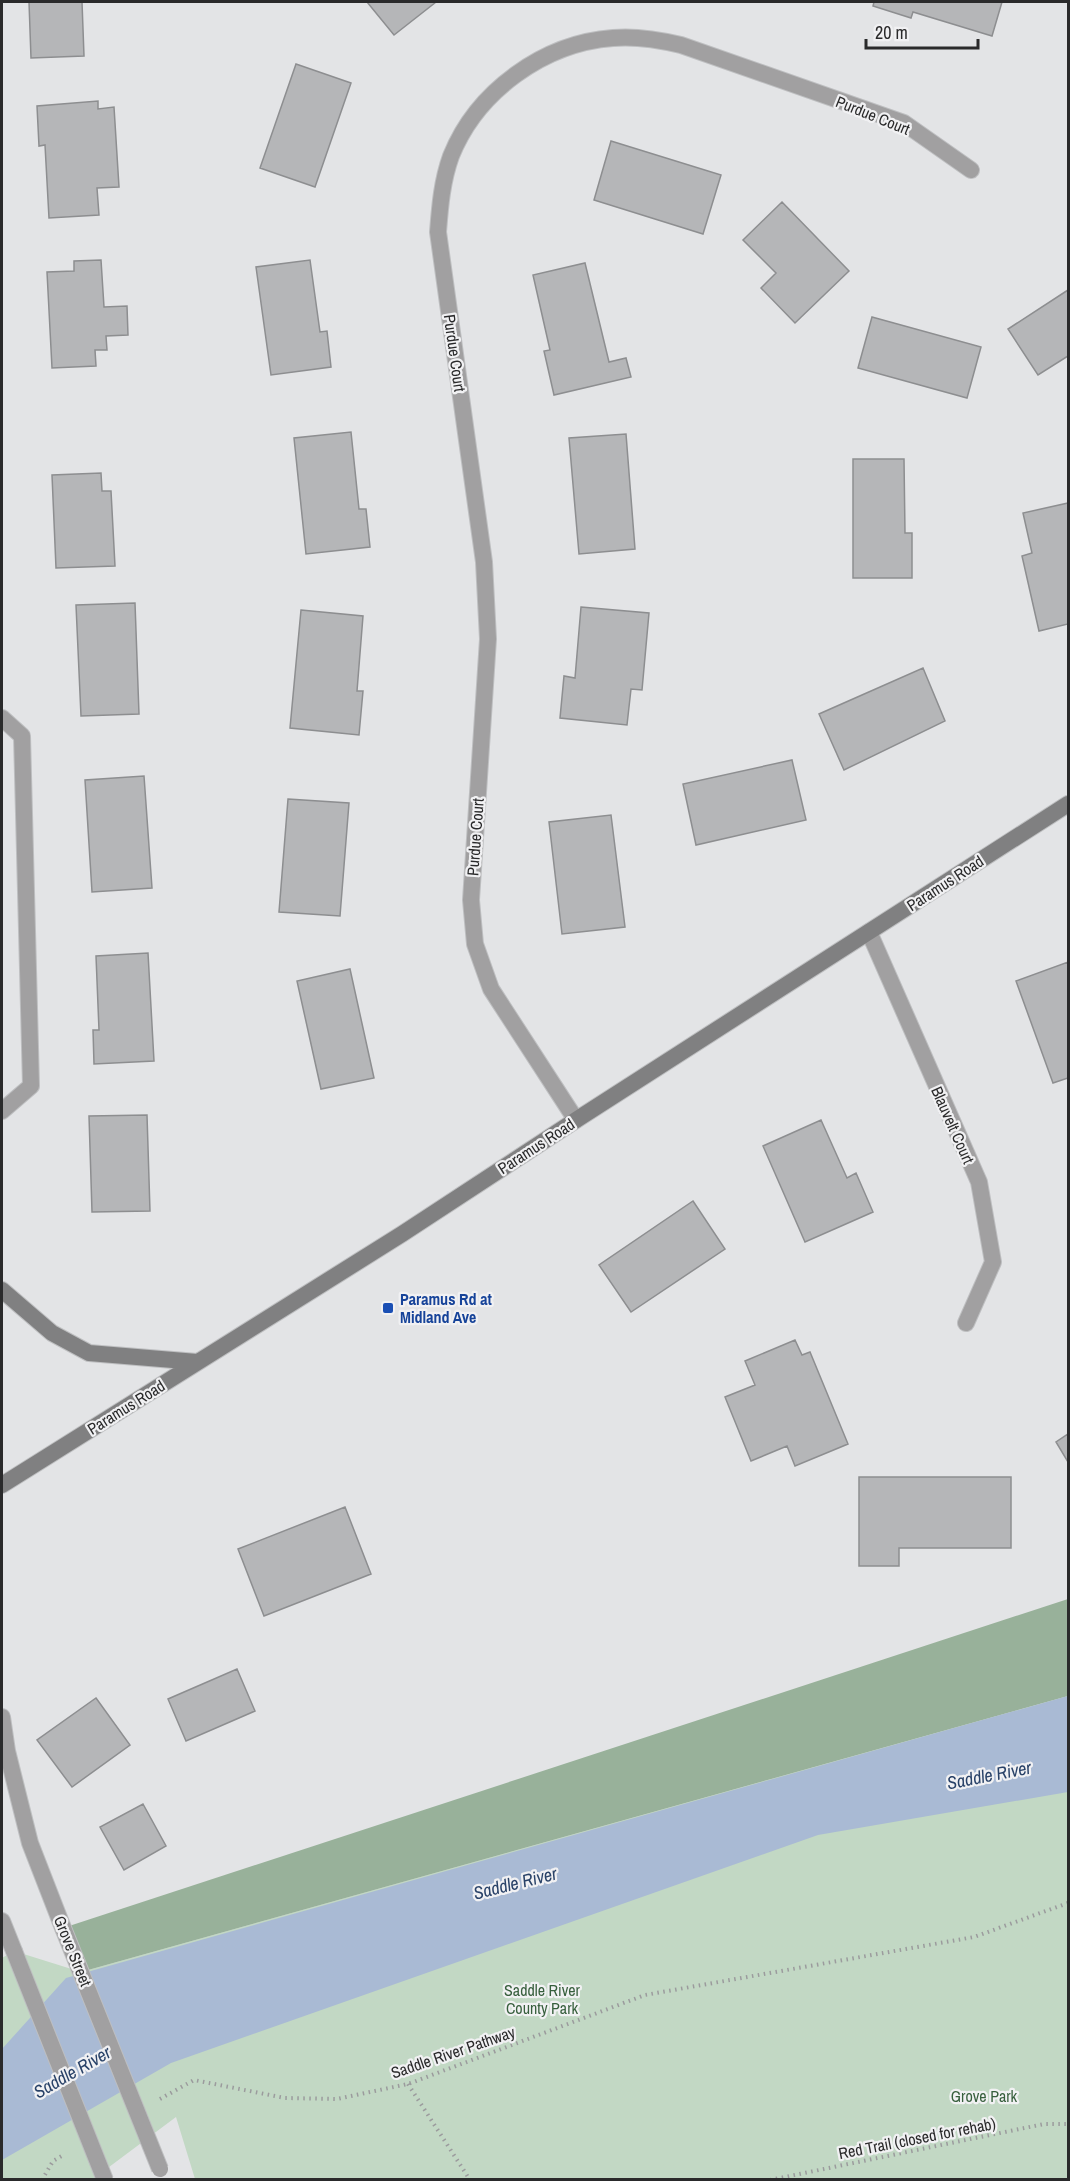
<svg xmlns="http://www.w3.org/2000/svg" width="1070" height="2181" font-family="'Archivo Narrow',sans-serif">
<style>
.green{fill:#c2d8c4}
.forest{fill:#98b19a}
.water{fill:#a9bad4}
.building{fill:#b5b6b8;stroke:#8d8e90;stroke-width:1.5}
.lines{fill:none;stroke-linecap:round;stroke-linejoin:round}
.service-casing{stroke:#bebfc1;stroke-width:18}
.minor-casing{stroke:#bebfc1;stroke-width:18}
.secondary-casing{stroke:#bebfc1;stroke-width:18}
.path{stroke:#9b9b9d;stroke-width:4;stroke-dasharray:1.5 4.5;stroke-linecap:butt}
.service{stroke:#a1a0a1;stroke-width:16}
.minor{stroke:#a1a0a1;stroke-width:16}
.secondary{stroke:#808081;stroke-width:16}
.minor-bridge-casing{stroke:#bebfc1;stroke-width:18;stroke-linecap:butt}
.minor-bridge{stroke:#a1a0a1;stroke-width:16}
.transit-dot{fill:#1a4fb4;stroke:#f1f1f3;stroke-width:2}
.labels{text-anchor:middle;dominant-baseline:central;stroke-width:4.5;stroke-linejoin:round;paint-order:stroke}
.street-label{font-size:16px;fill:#2a2a2b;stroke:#f1f1f3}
.transit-label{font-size:16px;font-weight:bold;fill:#164399;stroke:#f1f1f3;text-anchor:start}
.park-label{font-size:16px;fill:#375f3d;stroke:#f1f1f3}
.water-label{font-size:18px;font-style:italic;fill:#294268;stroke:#f1f1f3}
</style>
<rect width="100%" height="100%" fill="#e3e4e6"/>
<path class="green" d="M1068 1696V2179H195L176 2117 93 2179H2V1958L14 1951 81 1972Z"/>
<path class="forest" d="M1068 1599V1696L81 1972 63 1928Z"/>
<path class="water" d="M1068 1696V1792L818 1835 171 2063 2 2160V2049L66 1978Z"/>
<path class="building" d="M29 2H82L84 56 31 58Z
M367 2H436L394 35Z
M874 2H1002L992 36 913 12 911 18 873 6Z
M296 64 351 83 315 187 260 168Z
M98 101V109L114 107 119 187 97 188 99 215 49 218 45 145 39 146 37 106Z
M611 141 721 175 703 234 594 200Z
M782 202 849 271 795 323 761 288 776 273 743 240Z
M101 260 104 307 127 306 128 335 106 336 107 350H95L96 366 52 368 47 272 74 271V261Z
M310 260 320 332 327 331 331 367 271 375 256 267Z
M585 263 609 362 626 358 631 377 554 395 544 351 550 350 533 275Z
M1068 290V356L1038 375 1008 329Z
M872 317 981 347 967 398 858 368Z
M351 432 359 509H366L370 547 306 554 294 438Z
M626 434 635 549 579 554 569 438Z
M853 459H904L905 533H912V578H853Z
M101 473 102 491H111L115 566 56 568 52 475Z
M1068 503V624L1039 631 1022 556 1032 553 1023 513Z
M135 603 139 714 81 716 76 605Z
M581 607 649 613 642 690 631 689 627 725 560 718 564 676 575 678Z
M301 610 363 616 357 691H363L359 735 290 728Z
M923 668 945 721 844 770 819 714Z
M792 760 806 820 696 845 683 784Z
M144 776 152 888 92 892 85 780Z
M288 799 349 803 340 916 279 912Z
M611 815 625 927 562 934 549 822Z
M148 953 154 1061 94 1064 93 1030H99L96 956Z
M1068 962V1078L1053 1083 1016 981Z
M350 969 374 1078 321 1089 297 981Z
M147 1115 150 1211 92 1212 89 1116Z
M821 1120 847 1178 856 1173 873 1212 805 1242 763 1146Z
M693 1201 725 1249 631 1312 599 1265Z
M795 1340 802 1355 810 1352 848 1444 795 1466 787 1446 751 1461 725 1397 755 1385 745 1361Z
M1068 1434V1462L1056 1442Z
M859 1477H1011V1548H899V1566H859Z
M345 1507 371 1574 264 1616 238 1549Z
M237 1669 255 1711 186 1741 168 1699Z
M96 1698 130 1745 72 1787 37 1740Z
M143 1804 166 1846 124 1870 100 1827Z"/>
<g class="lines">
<defs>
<path id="service" d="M2 718 22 736 31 1086 2 1111"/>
<path id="minor" d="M869 932 979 1182 993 1262 966 1323
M576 1120 491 989 475 944 471 900 488 639 484 562 438 232C440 206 442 181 451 156 477 91 544 43 613 38 635 36 660 40 681 45L904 123 971 170
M2 1717 7 1751 30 1843 63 1928
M2 1921 14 1951"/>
<path id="secondary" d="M2 1290 52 1333 89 1353 197 1362
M2 1485 402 1234 576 1120 1068 804"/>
</defs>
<use href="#service" class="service-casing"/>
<use href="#minor" class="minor-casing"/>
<use href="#secondary" class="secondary-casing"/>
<path class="path" d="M408 2084 470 2180
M160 2099 194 2080 285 2098 337 2099 408 2084 645 1995 974 1937 1068 1903
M42 2180 53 2161 65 2154
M770 2180 1044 2124H1068"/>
<use href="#service" class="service"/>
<use href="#minor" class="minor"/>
<use href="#secondary" class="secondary"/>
<defs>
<path id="minor-bridge" d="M63 1928 160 2169
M14 1951 105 2180"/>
</defs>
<use href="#minor-bridge" class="minor-bridge-casing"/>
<use href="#minor-bridge" class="minor-bridge"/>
</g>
<rect class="transit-dot" x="382" y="1302" width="12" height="12" rx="3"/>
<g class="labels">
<g class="street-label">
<text transform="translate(873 115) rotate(22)">Purdue Court</text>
<text transform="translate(455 353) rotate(82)">Purdue Court</text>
<text transform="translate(475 837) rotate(-86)">Purdue Court</text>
<text transform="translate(945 883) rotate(-33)">Paramus Road</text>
<text transform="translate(953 1125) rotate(66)">Blauvelt Court</text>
<text transform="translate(536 1146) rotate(-33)">Paramus Road</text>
<text transform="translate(126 1407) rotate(-32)">Paramus Road</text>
<text transform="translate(73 1951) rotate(68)">Grove Street</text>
<text transform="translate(453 2052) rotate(-19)">Saddle River Pathway</text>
<text transform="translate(917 2138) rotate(-11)">Red Trail (closed for rehab)</text>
</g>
<g class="transit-label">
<text x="400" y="1299">Paramus Rd at<tspan x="400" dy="18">Midland Ave</tspan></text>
</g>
<g class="park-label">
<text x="542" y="1990">Saddle River<tspan x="542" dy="18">County Park</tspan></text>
<text x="984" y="2096">Grove Park</text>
</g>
<g class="water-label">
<text transform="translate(989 1775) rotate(-11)">Saddle River</text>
<text transform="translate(515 1883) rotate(-14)">Saddle River</text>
<text transform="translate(72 2072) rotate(-30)">Saddle River</text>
</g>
</g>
<rect width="1070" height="2181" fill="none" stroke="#2a2a2b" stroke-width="6"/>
<path d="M866 39v9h112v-9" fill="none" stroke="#2a2a2b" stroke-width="3"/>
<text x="875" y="39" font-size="18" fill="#2a2a2b" stroke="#f1f1f3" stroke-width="4.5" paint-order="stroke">20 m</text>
</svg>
